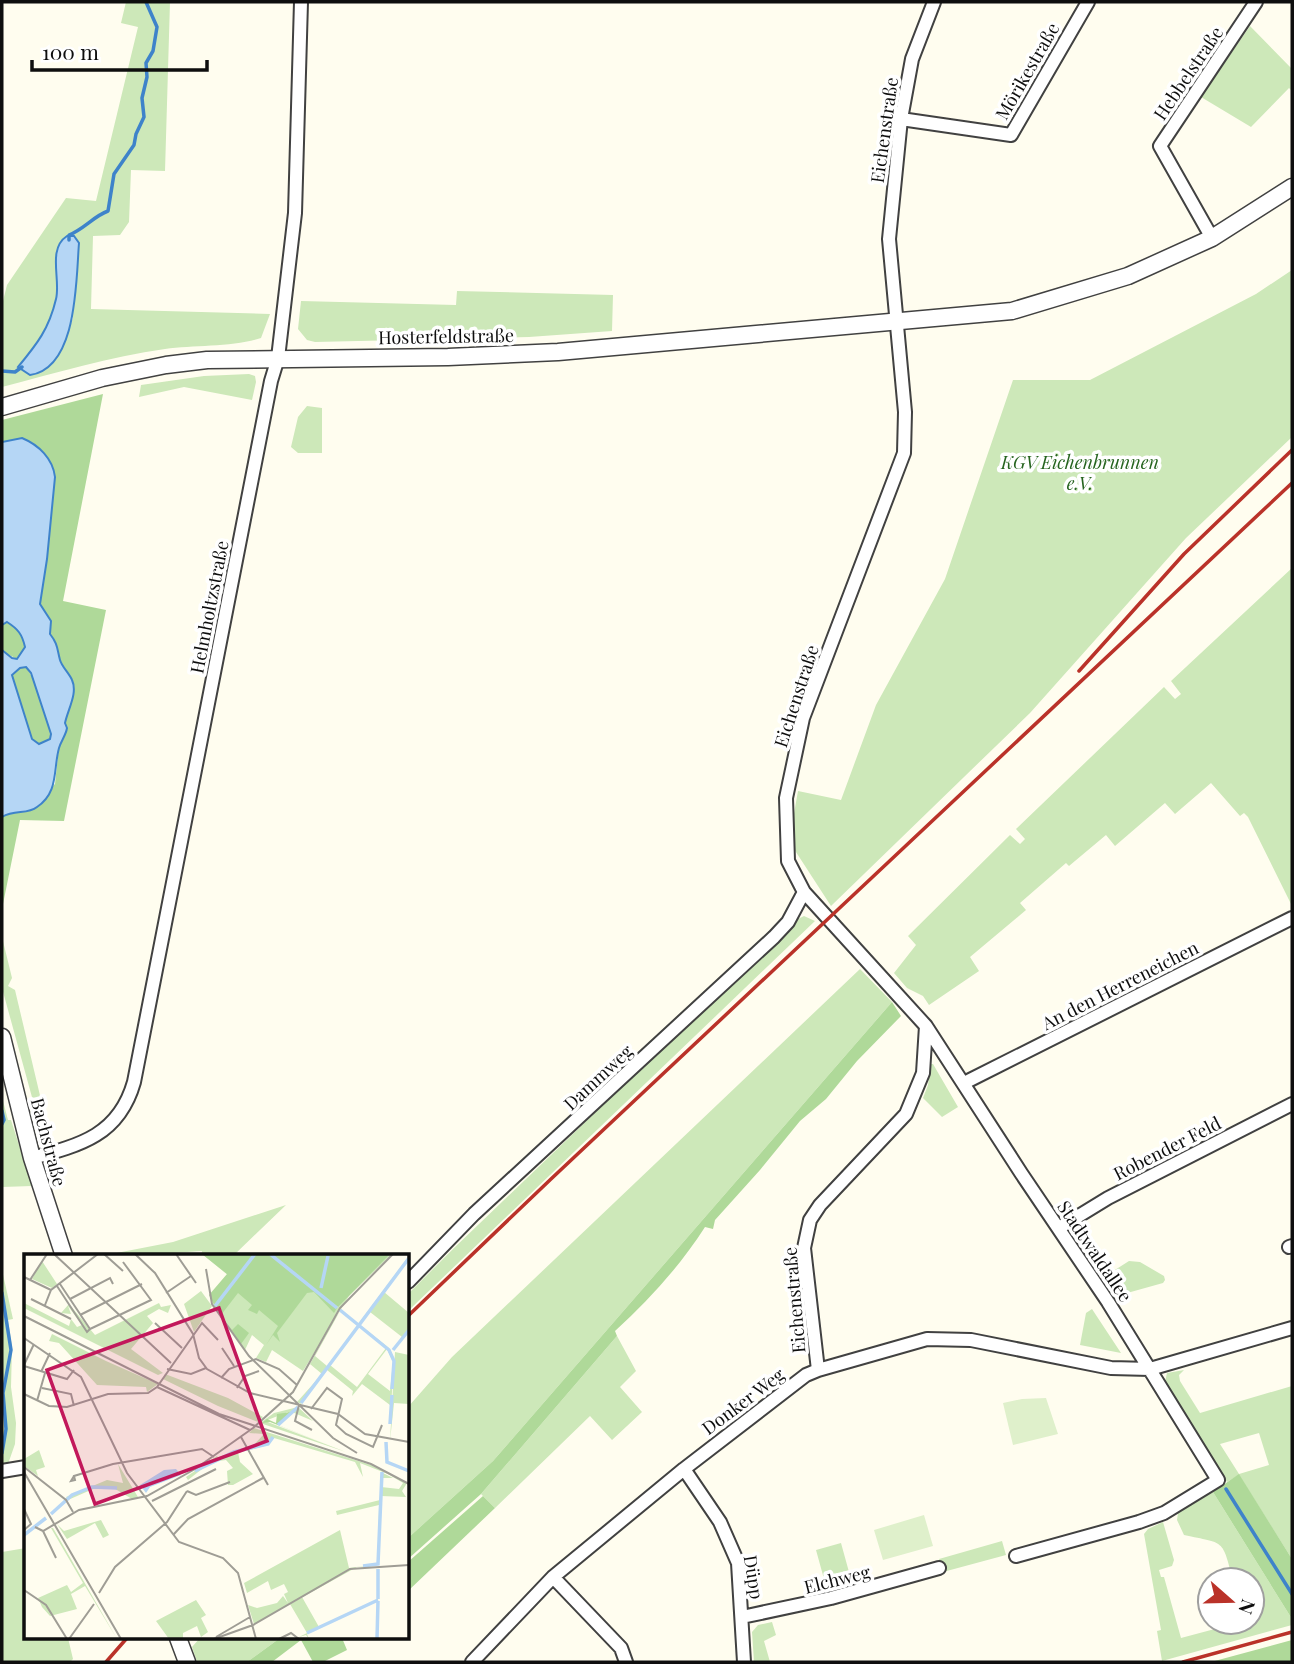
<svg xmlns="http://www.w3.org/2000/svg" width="1294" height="1664" font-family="'Playfair Display',serif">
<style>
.green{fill:#cde8b9;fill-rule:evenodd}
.forest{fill:#afd999}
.pitch{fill:#dff0cb}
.water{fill:#b5d6f5;stroke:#3e83ca;stroke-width:2;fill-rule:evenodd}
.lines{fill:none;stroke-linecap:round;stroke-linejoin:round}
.stream{stroke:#3e83ca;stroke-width:3.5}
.minor-casing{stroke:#414141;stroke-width:16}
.tertiary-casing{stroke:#414141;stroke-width:19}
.minor{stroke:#fff;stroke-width:12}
.tertiary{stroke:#fff;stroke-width:16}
.rail{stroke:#ba3229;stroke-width:3.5}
.labels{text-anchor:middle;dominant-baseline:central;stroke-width:7;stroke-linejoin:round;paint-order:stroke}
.street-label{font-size:18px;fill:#0e0e0e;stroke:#fff}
.park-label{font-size:18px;font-style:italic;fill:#26641f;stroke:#fff}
.inset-river{fill:none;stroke:#b5d6f5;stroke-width:3.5}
.inset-road{fill:none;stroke:#9f9d95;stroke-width:2}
.view{fill:#c2185b;fill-opacity:0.15;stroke:#c2185b;stroke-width:3.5}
.inset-edge{fill:none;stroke:#0e0e0e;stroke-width:3.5}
</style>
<rect width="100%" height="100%" fill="#fffdef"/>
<path class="green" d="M126 2H170L165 171 131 170 129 222 120 235 93 236 91 309 270 314 261 338C235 347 194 345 165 349 110 357 55 373 2 387V305L7 285 66 198 96 201 138 27 121 23ZM60 242 73 318 60 351 47 367 18 366C36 346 56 321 57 293 58 276 55 259 60 242Z
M1250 26 1292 69V91L1289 88 1251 127 1201 97Z
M1292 270V437L1186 538 1030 713 831 906 794 849 793 819 798 791 841 800 876 705 945 579 1013 380H1090L1256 294Z
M457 291 613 295 612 331 529 337 315 342 307 340 298 329 301 301 456 305Z
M249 374 255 376 256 382 252 400 184 387 139 397 141 385 204 376Z
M307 406 322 408V453H298L291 447 298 417Z
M1292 568V906L1248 817 1244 813 1240 816 1211 783 1175 814 1165 803 1115 846 1106 835 1069 866 1066 863 1020 903 1026 910 970 957 979 971 929 1005 923 996 907 988 894 973 916 945 908 936 1010 835 1020 844 1025 839 1016 829 1164 687 1175 699 1181 694 1171 681Z
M804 916 815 921 408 1311V1294L454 1248 796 920Z
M2 937 12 978 8 986 15 990 47 1125 38 1119 2 988Z
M860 969 892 1002 493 1461 408 1538V1407L452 1357Z
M931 1064H933L958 1107 942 1117 923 1098 928 1085Z
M2 1097 8 1120H11L32 1186 2 1187Z
M286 1205 233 1256H201L202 1251 172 1253 171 1256H101L173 1242Z
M1129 1261 1140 1262 1164 1276 1165 1280 1163 1283 1120 1295 1107 1275Z
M2 1270 13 1319 8 1320 12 1347 11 1387 16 1423 15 1444 8 1464 2 1465 4 1405 2 1404Z
M1092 1309 1121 1353 1080 1345 1086 1313Z
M617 1336 636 1371 620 1387 642 1412 612 1440 590 1416 495 1508 481 1494Z
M1184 1370 1179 1375 1180 1381 1200 1413 1292 1386V1559L1239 1475 1227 1482 1168 1389 1165 1382 1167 1373ZM1259 1433 1269 1465 1239 1474 1220 1444Z
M1213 1492 1292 1619V1625L1162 1661 1157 1631 1161 1630 1144 1534 1148 1529 1163 1522 1174 1560 1172 1566 1159 1570 1161 1577H1164L1181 1638 1241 1622H1252V1580H1233C1222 1538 1225 1544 1184 1535L1177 1520 1178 1513Z
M1002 1541 1006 1555 943 1572 939 1559Z
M841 1543 849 1572 824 1579 816 1550Z
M26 1548V1638H68L73 1659 70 1662H2V1552Z
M772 1622 776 1635 764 1641 770 1662H754L752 1632 758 1625Z
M200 1638H280L247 1662H197L192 1647Z"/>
<path class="forest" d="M103 394 63 601 106 610 64 821 20 820 2 909V817L11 812 27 811 55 784 59 746 67 728 65 724C68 709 78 693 72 680 69 673 62 667 60 660 57 649 58 644 50 635V621L40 604 47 559 55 477 22 438 2 442V420Z
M4 622C17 624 22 635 25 647L17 659 2 651V625Z
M26 667C36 681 52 723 50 739L39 744 32 739 11 675 20 668Z
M892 1002 901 1016 857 1061 826 1099 800 1121 760 1170 715 1220 713 1229 705 1227C680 1266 649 1300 615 1331L617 1336 481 1494 408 1559V1538L493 1461Z
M1239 1474 1292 1559V1619L1213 1492Z
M483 1496 495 1508 408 1591V1562Z
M280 1638H342L347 1650 323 1662H313L301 1640 272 1662H247Z
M1292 1640V1662H1211L1222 1659Z"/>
<path class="pitch" d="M1046 1398 1058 1434 1013 1445 1003 1403 1022 1399Z
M924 1515 933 1546 883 1560 874 1530Z"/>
<path class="water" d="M67 236H74L79 243C76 279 78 368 30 375L18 367C37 344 49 329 56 299 61 280 47 249 67 236Z
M22 438C39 445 53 459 55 477L47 559 40 604 51 621 50 634C58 644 57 649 60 660 62 667 69 673 72 680 78 693 68 709 65 723L67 728C66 735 61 741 59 748 53 770 59 792 37 807 27 815 15 809 2 817V650L12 658 17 659 25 647C22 634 18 629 7 622L2 625V442ZM26 667 31 673 51 734 50 739 39 744 32 739 12 675 20 668Z"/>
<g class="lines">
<path class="stream" d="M69 240V235C84 229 94 216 108 211L114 174 134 145 136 134 144 117 142 98 147 77 146 63 153 51 157 27 146 2
M2 371 15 372 22 367
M2 1111 4 1120 2 1124
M2 1293 11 1350 3 1393 6 1429 2 1453
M1226 1489 1292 1594"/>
<defs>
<path id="minor" d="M934 2 912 59 901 119 889 239 905 412 904 453 803 718 786 798 788 861 804 892 926 1026 1021 1173 1108 1302 1218 1480 1164 1513 1139 1522 1016 1556
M901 119 1011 135 1088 2
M1212 238 1160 146 1256 2
M964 1083 1292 918
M32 1158C81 1145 119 1135 134 1082L271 381 278 358 295 213 301 2
M1059 1228 1108 1198 1292 1104
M1289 1247 1292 1246
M408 1282 474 1214 774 937 788 922 804 892
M818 1370 804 1248 810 1220 820 1205 906 1114 923 1073 926 1026
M684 1469 720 1522 738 1563 744 1662
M2 1471 26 1467
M553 1577 621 1648 626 1662
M742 1617 831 1598 939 1568
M472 1662 553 1577 684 1469 806 1375 818 1370 927 1339 971 1340 1111 1368 1150 1369 1292 1328"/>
<path id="tertiary" d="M2 407 102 378 166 365 207 360 448 357 558 352 1012 311 1128 276 1212 238 1292 187
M2 1037 32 1158 64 1256
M178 1638 187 1662"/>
</defs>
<use href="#minor" class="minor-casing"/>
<use href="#tertiary" class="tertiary-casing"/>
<use href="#minor" class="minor"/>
<use href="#tertiary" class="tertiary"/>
<path class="rail" d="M1079 671 1184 554 1292 450
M408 1316 551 1179 1292 483
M106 1662 127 1638
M1183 1662 1292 1632"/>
</g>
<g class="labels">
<g class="street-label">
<text transform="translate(1027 71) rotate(-60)">Mörikestraße</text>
<text transform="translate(1188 73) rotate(-56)">Hebbelstraße</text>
<text transform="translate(884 130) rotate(-82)">Eichenstraße</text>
<text transform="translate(446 336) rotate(-1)">Hosterfeldstraße</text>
<text transform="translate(209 607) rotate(-79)">Helmholtzstraße</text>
<text transform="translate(796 696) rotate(-72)">Eichenstraße</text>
<text transform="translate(1120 985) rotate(-27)">An den Herreneichen</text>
<text transform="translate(598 1077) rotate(-43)">Dammweg</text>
<text transform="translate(49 1142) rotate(75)">Bachstraße</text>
<text transform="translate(1167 1148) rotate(-27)">Robender Feld</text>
<text transform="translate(1095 1251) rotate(56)">Stadtwaldallee</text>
<text transform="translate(794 1300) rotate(-95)">Eichenstraße</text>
<text transform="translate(743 1401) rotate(-37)">Donker Weg</text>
<text transform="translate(754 1577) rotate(81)">Düpp</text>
<text transform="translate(837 1579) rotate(-14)">Elchweg</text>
</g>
<g class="park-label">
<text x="1080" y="462">KGV Eichenbrunnen<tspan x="1080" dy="21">e.V.</tspan></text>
</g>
</g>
<g transform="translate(24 1254)">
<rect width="385" height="385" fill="#fffdef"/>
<path d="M178 0H368L325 42 279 117 248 96 242 108 232 104 240 91 228 81 221 96 228 104 221 96 191 51 210 26ZM385 2 360 38 385 59V76L369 96 378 83 346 58 335 69ZM18 7 33 30 28 34 8 25ZM177 37 188 52 170 78 160 50ZM0 49 45 72 47 65 53 73 58 71 44 52 47 60 37 59 45 50 71 81 135 49 137 53 147 51 144 59 135 55 123 62 129 69 107 95 139 119 134 121 0 54ZM316 55 365 94 370 105 366 170V151L338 130 328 142 329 137 303 116 277 150 273 148 298 120 286 110 274 132ZM316 57 334 72 303 112 291 102ZM335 72 362 94 333 133 306 111ZM363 95 369 108 366 137 344 120ZM28 80 82 107 134 130 123 138 122 133 73 131 35 89 25 87ZM371 98 385 101V150L370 149 366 187ZM141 120 204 144 239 163 234 168 194 152 139 125ZM274 153 289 167 268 158 254 172 264 158 241 167 322 198 236 169 250 159ZM230 174 347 211 383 229 378 237 382 243 357 242 355 311 333 313 230 370 224 351 233 354 253 349 259 342 264 349 260 340 264 338 260 330 247 336 244 327 223 339 220 329 316 276 325 314 354 310 355 251 313 261 312 257 356 246 357 218 369 224H357V233L375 235 379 229 364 220 336 209 339 223 331 208 250 184 244 191 225 196 240 180 225 179ZM217 195 222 194 223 195 214 198 216 208 229 220 209 231H204L203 217 209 214 202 206 187 208 164 226 162 223 193 202 196 206ZM15 196 21 213 12 216 14 222 0 212V205ZM94 210 114 243 108 245 88 233 69 235 44 246 42 243 83 226 99 229ZM77 266 85 281 79 284 71 269 43 285 33 270 40 277ZM27 274H29L36 286 93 385 61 332 47 340 53 355 26 362 18 353 14 344 43 331 47 338 59 329ZM355 312 353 385V347L283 380 285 385 282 381 275 383 283 379 266 350 278 343 295 373 353 346ZM172 346 182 361 177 364 184 378 177 383 173 372 159 379V385H145L132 367Z" fill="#cde8b9" fill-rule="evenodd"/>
<path d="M178 0 246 1 366 0 314 53 260 11 313 54 310 59 290 38 283 39 253 79 256 88 249 81 242 91 254 72 235 56 233 60 224 56 228 51 214 39 197 61 208 76 214 70 225 79 217 90 191 53 185 41 203 20ZM267 158 254 171 322 198 246 168 238 169 243 165 252 169 253 160Z" fill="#afd999"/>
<path d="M152 215 157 221 126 233 122 239 116 231 140 216Z" fill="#b5d6f5"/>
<path class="inset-river" d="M246 0 313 54M297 34 304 2M191 52 231 0M316 56 365 96 370 107 368 135M369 96 385 76M277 149 385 4M366 170 368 141M254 171 274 153M362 188 363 208 385 217M171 217 210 198 244 190 249 183M27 260 48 241 68 233 93 234M0 281 22 264M339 312 354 310 358 218M354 345V315M283 379 354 346M353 385 354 347"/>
<path class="inset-road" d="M30 0 147 109M80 0 99 17M111 0 131 19 169 80 175 104 183 115 226 139 314 160 341 180 385 188M152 0 172 29M182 15 188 50 225 102 309 184 333 199M0 23 27 36M6 26 23 0M36 30 66 75M33 32 63 78 66 75M142 39 167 22M7 45 47 65M46 45 86 24 89 30M21 51 27 36 74 0M56 61 118 30M0 62 195 160 347 210 385 230M131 69 158 94M66 75 127 46 99 8M0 84 57 123 103 219 155 288 199 304 214 319 232 385M198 94 210 112M0 111 10 90M0 112 43 125 50 116M143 115 167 120 182 114M17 118 26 99M197 124 205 115 232 105 255 115 273 131M133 133 226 176M18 134 47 140 50 152M213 134 221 122 235 117M0 140 25 152 43 153 84 140 124 139 133 133 178 69 194 86M13 147 21 119M275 151 271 167 288 176M287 155 303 134 318 145 312 171 322 180 349 193 358 171M217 183 244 231M0 213 42 246 49 258M0 218 97 385M50 222 47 227 51 226 50 222 89 210 178 195 190 203M163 237 172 241 206 228M128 247 192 215M0 255 7 270 0 276M11 273 19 277 55 256 123 242 171 215 229 174 269 138 316 54 369 0M19 277 32 304M150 280 164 265 239 224M0 336 22 351 43 385M75 339 91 313 143 268 163 237M192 383 226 363M45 385 70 350M190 385 229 371 326 315 385 311M255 385 267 379 275 385"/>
<path class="view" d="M195 54 243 187 71 250 23 116Z"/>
<rect width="385" height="385" class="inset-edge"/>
</g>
<rect width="1294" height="1664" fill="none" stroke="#0e0e0e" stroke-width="7"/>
<g transform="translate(1231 1601) rotate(110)"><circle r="33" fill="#ffffff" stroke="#9f9f9f" stroke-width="2"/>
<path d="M0-5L12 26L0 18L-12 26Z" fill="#ba3229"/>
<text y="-10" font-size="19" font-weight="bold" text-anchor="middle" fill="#0e0e0e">N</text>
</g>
<path d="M32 60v10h175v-10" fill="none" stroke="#0e0e0e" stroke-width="3.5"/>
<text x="42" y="60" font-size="21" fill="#0e0e0e" stroke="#ffffff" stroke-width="5" paint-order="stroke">100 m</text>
</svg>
